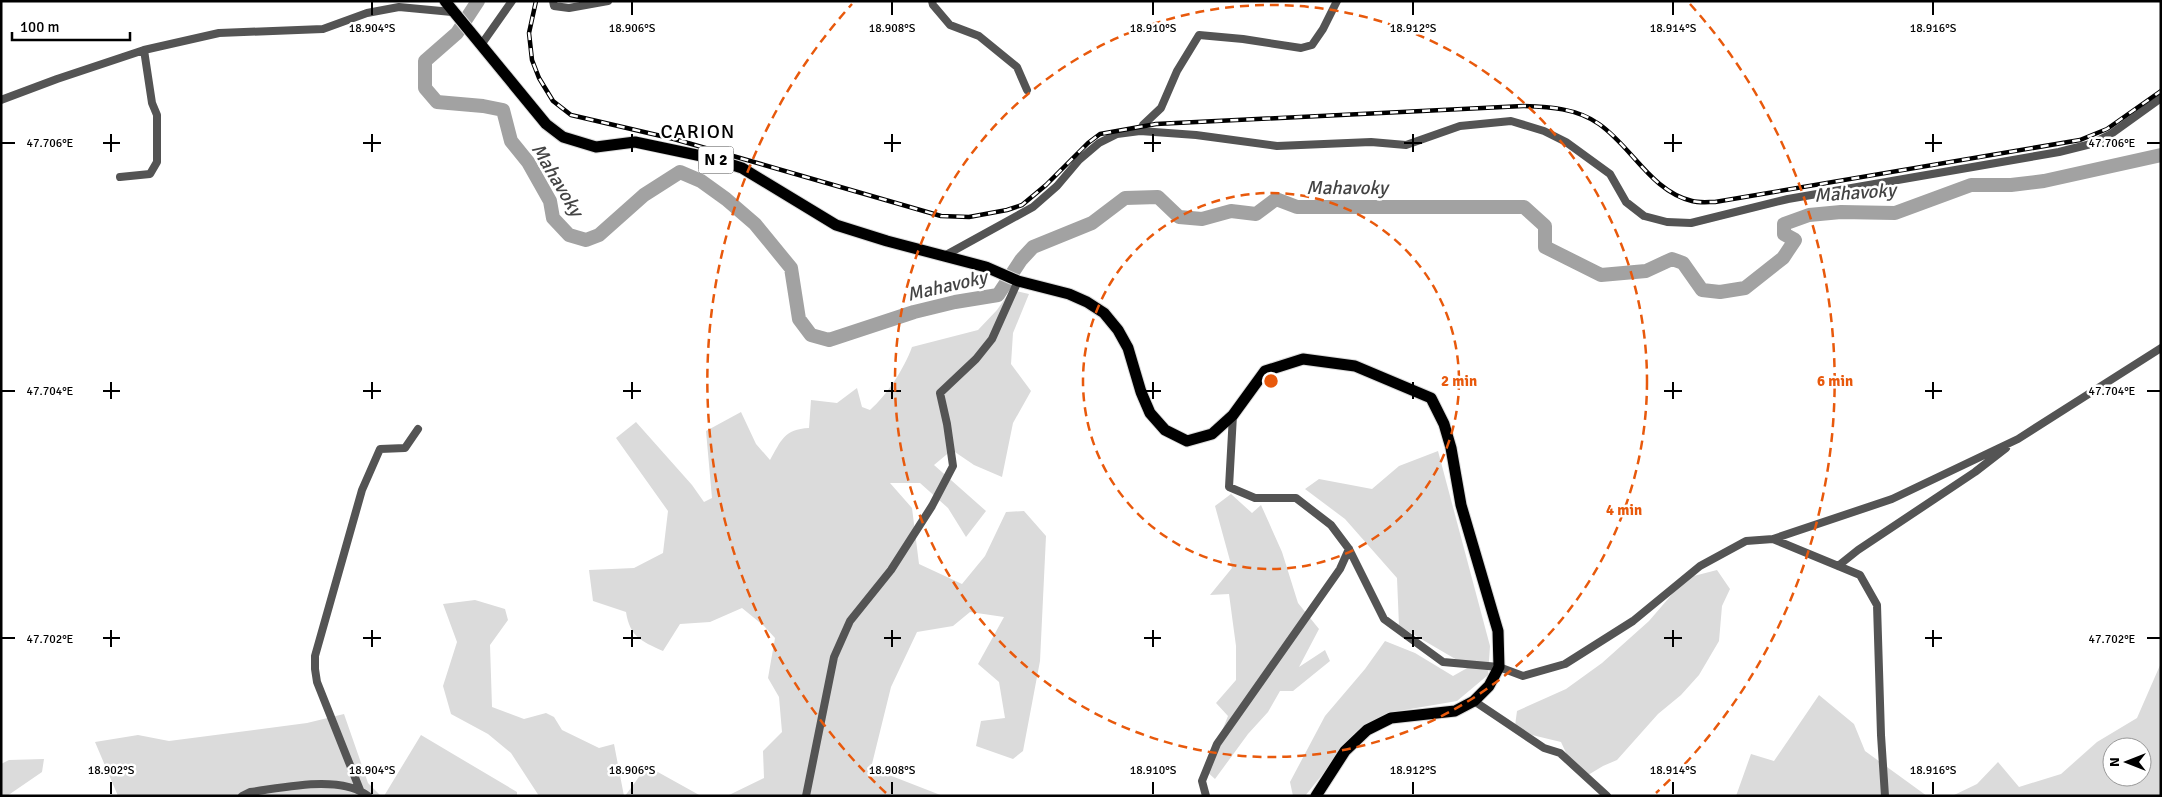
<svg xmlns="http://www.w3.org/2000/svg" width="2162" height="797" font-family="Signika,sans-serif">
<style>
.green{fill:#dbdbdb;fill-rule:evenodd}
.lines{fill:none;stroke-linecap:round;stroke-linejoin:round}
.river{stroke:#a2a2a2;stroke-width:14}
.primary-casing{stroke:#dbdbdb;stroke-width:13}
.minor{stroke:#545454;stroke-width:8}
.primary{stroke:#000;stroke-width:11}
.rail-casing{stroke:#000;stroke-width:4.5}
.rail{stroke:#fff;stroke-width:2.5;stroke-dasharray:8;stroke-linecap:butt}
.ticks{fill:none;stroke:#000;stroke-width:2}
.ring{fill:none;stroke:#e8590c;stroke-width:2.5;stroke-dasharray:9 6}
.labels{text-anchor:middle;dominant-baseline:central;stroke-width:5;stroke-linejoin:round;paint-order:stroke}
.shield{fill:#fff;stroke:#4c4c4c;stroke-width:1}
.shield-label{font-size:16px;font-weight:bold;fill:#000}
.water-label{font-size:19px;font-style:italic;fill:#434343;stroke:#fff}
.quarter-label{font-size:20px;letter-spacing:1px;fill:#000;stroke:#fff}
.ticks-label{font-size:12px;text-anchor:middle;fill:#000;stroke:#fff;stroke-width:5;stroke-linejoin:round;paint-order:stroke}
.centre{fill:#e8590c;stroke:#fff;stroke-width:2.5}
.ring-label{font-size:15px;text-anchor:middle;font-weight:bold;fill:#e8590c;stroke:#fff;stroke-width:5;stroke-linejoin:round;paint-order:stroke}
</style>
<rect width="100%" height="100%" fill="#fff"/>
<path class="green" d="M1011 290 1029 294 1013 333 1011 364 1031 391 1013 423 1002 477 974 465 952 450 934 465 986 511 966 537 948 508 920 483H890L912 508 919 564 962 584 985 556 1006 512 1024 511 1046 536 1040 661 1023 751 1013 759 976 746 981 721 1005 718 999 682 978 664 1004 617 970 612 953 626 917 632 891 687 871 768 943 796H727L764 778 763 751 782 732 779 697 768 678 775 638 764 626 742 608 710 622 680 624 663 651C641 641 630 637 626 612L593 601 589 570 634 568 663 553 668 511 616 438 636 422 692 485 704 502 712 498 706 431 741 412 756 444 770 460C781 441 784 429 809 428L811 400 837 403 857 388 862 407 870 410C887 395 904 369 912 347L978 330 997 310Z
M1438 451 1490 646 1488 675 1457 701 1387 713 1360 728 1305 796H1293L1290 782 1325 716 1365 669 1385 641 1415 653 1453 676 1469 667 1399 626 1397 578 1345 519 1305 489 1319 479 1372 489 1399 466Z
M1231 494 1252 513 1261 505 1282 552 1298 603 1319 629 1299 667 1325 650 1330 661 1293 691H1280L1268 712 1248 734 1215 779 1206 771 1228 716 1216 703 1236 680V646L1229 594 1210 595 1232 568 1215 506Z
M1717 570 1730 589 1722 606 1719 641 1699 675 1681 695 1658 714 1617 760 1603 766 1588 775 1567 755 1561 742 1532 735 1515 726 1517 711 1566 689 1602 663 1649 621 1686 578Z
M475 600 505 609 508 620 490 645 492 707 524 719 546 713 554 717 562 730 599 748 614 744 624 796H539L511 753 488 734 451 714 443 686 457 642 443 604Z
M2161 663V796H1952L1977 784 1998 762 2019 787 2061 774 2097 742 2137 718ZM2112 747H2142V777H2112Z
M1819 695 1854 724 1865 751 1927 796H1736L1751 754 1774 761Z
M344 714 368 783 381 796H118L95 742 138 735 169 741 307 723Z
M421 735 517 792V796H384Z
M44 759 42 772 7 796H1V764L9 760Z
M647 766 701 796H625Z"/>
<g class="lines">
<path class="river" d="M478 1 457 33 425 61V88L437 102 483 106 503 110 511 141 528 162 550 201 553 218 569 235 586 240 599 235 644 195 680 172 701 181 726 199 755 224 791 268 799 319 811 335 829 340 914 312 955 302 998 295 1021 260 1033 247 1092 223 1125 198 1158 197 1179 217 1202 219 1231 211 1256 214 1276 199 1297 207H1524L1545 226V247L1601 275 1646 271 1672 259 1683 263 1702 290 1720 292 1745 288 1783 258 1795 240 1784 234V224L1809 215 1841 212 1895 213 1971 185H2011L2044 181 2161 155"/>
<defs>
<path id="primary" d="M445 1 546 124 563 137 596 147 635 142 711 158 742 168 836 225 887 241 986 267 1018 281 1069 294 1087 302 1104 313 1118 330 1128 348 1141 392 1150 413 1165 430 1187 441 1212 434 1233 415 1265 371 1303 359 1355 366 1431 398 1444 424 1451 448 1461 505 1498 631 1499 667 1489 686 1474 701 1455 711 1391 718 1367 730 1345 751 1316 796"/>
</defs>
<use href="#primary" class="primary-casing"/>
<path class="minor" d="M553 1 554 6 569 8 608 1
M932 1 933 5 950 25 979 36 1017 67 1027 90
M481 45 512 1
M1 100 57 79 144 50
M1140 131 1143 125 1161 108 1177 71 1199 35 1243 39 1301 48 1312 45 1323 29 1337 1
M120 177 150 174 157 162V115L152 103 144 50 219 33 323 29 367 13 399 7 452 12
M944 256 1033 207 1057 186 1079 160 1099 143 1117 134 1140 131 1196 135 1277 146 1371 142 1406 145 1460 126 1511 121 1544 131 1566 142 1610 174 1626 202 1644 216 1667 222 1691 223 1788 199 2059 152 2091 144 2111 134 2161 98
M1233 415 1229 487 1255 498H1296L1331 525 1349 549 1384 619 1443 662 1499 667 1523 676 1565 664 1633 621 1700 566 1746 541 1773 539 1860 575 1877 605 1881 735 1885 796
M1773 539 1892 499 2018 439 2161 348
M1838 566 1858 550 1975 472 2006 448
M1474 701 1544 748 1560 753 1607 796
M360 790 317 682 315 669V656L362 490 380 449 405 448 418 429
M242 796 250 792C282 788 340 774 368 796
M806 796 834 657 850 621 891 570 932 506 953 466 947 424 940 393 976 359 992 339 1018 281
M1206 796 1202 781 1217 744 1340 569 1349 549"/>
<use href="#primary" class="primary"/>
<defs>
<path id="rail" d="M536 1 529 33 532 60 539 78 553 101 571 115 674 139 941 216 969 217 1007 210 1022 205 1046 185 1088 143 1100 134 1156 124 1523 106C1550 107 1576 108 1599 124 1632 147 1651 191 1692 201 1699 203 1708 202 1715 202L2080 140 2107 129 2161 91"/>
</defs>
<use href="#rail" class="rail-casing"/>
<use href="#rail" class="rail"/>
</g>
<path class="ticks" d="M372 2V15M632 2V15M892 2V15M1153 2V15M1413 2V15M1673 2V15M1933 2V15M111 134V152M372 134V152M632 134V152M892 134V152M1153 134V152M1413 134V152M1673 134V152M1933 134V152M2 143H15M103 143H120M363 143H381M623 143H641M884 143H901M1144 143H1161M1404 143H1422M1664 143H1682M1925 143H1942M2147 143H2160M111 382V399M372 382V399M632 382V399M892 382V399M1153 382V399M1413 382V399M1673 382V399M1933 382V399M2 391H15M103 391H120M363 391H381M623 391H641M884 391H901M1144 391H1161M1404 391H1422M1664 391H1682M1925 391H1942M2147 391H2160M111 630V647M372 630V647M632 630V647M892 630V647M1153 630V647M1413 630V647M1673 630V647M1933 630V647M2 638H15M103 638H120M363 638H381M623 638H641M884 638H901M1144 638H1161M1404 638H1422M1664 638H1682M1925 638H1942M2147 638H2160M111 782V794M372 782V794M632 782V794M892 782V794M1153 782V794M1413 782V794M1673 782V794M1933 782V794"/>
<g class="ring">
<circle cx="1271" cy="381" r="188"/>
<circle cx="1271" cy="381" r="376"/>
<path d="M886 793A564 564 0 0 1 852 4M1690 4A564 564 0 0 1 1656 793"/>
</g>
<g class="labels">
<rect class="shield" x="698.5" y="146.5" width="35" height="27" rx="4"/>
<g class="shield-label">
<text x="716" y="160">N 2</text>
</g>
<g class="water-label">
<text transform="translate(557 180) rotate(59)">Mahavoky</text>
<text x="1347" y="188">Mahavoky</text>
<text transform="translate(1855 193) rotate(-4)">Mahavoky</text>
<text transform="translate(947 286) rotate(-13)">Mahavoky</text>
</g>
<g class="quarter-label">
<text x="698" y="131">CARION</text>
</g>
</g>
<g class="ticks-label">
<text x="372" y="32">18.904°S</text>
<text x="632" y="32">18.906°S</text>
<text x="892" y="32">18.908°S</text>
<text x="1153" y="32">18.910°S</text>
<text x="1413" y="32">18.912°S</text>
<text x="1673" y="32">18.914°S</text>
<text x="1933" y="32">18.916°S</text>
<text x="2112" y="147">47.706°E</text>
<text x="50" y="147">47.706°E</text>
<text x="2112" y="395">47.704°E</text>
<text x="50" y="395">47.704°E</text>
<text x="2112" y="643">47.702°E</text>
<text x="50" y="643">47.702°E</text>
<text x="111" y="774">18.902°S</text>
<text x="372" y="774">18.904°S</text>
<text x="632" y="774">18.906°S</text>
<text x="892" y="774">18.908°S</text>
<text x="1153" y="774">18.910°S</text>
<text x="1413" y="774">18.912°S</text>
<text x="1673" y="774">18.914°S</text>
<text x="1933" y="774">18.916°S</text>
</g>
<circle cx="1271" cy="381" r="8" class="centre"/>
<g class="ring-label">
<text x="1459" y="386">2 min</text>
<text x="1835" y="386">6 min</text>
<text x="1624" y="515">4 min</text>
</g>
<rect width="2162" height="797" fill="none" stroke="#000000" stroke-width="5"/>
<g transform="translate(2127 762) rotate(270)"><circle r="24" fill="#ffffff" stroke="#999999"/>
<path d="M0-4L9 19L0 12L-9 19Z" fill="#000000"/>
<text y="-8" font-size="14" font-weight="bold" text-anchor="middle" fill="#000000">N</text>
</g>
<path d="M12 32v8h118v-8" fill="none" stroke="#000000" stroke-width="2.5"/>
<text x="20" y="32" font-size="15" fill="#000000" stroke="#ffffff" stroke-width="4" paint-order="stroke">100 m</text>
</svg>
